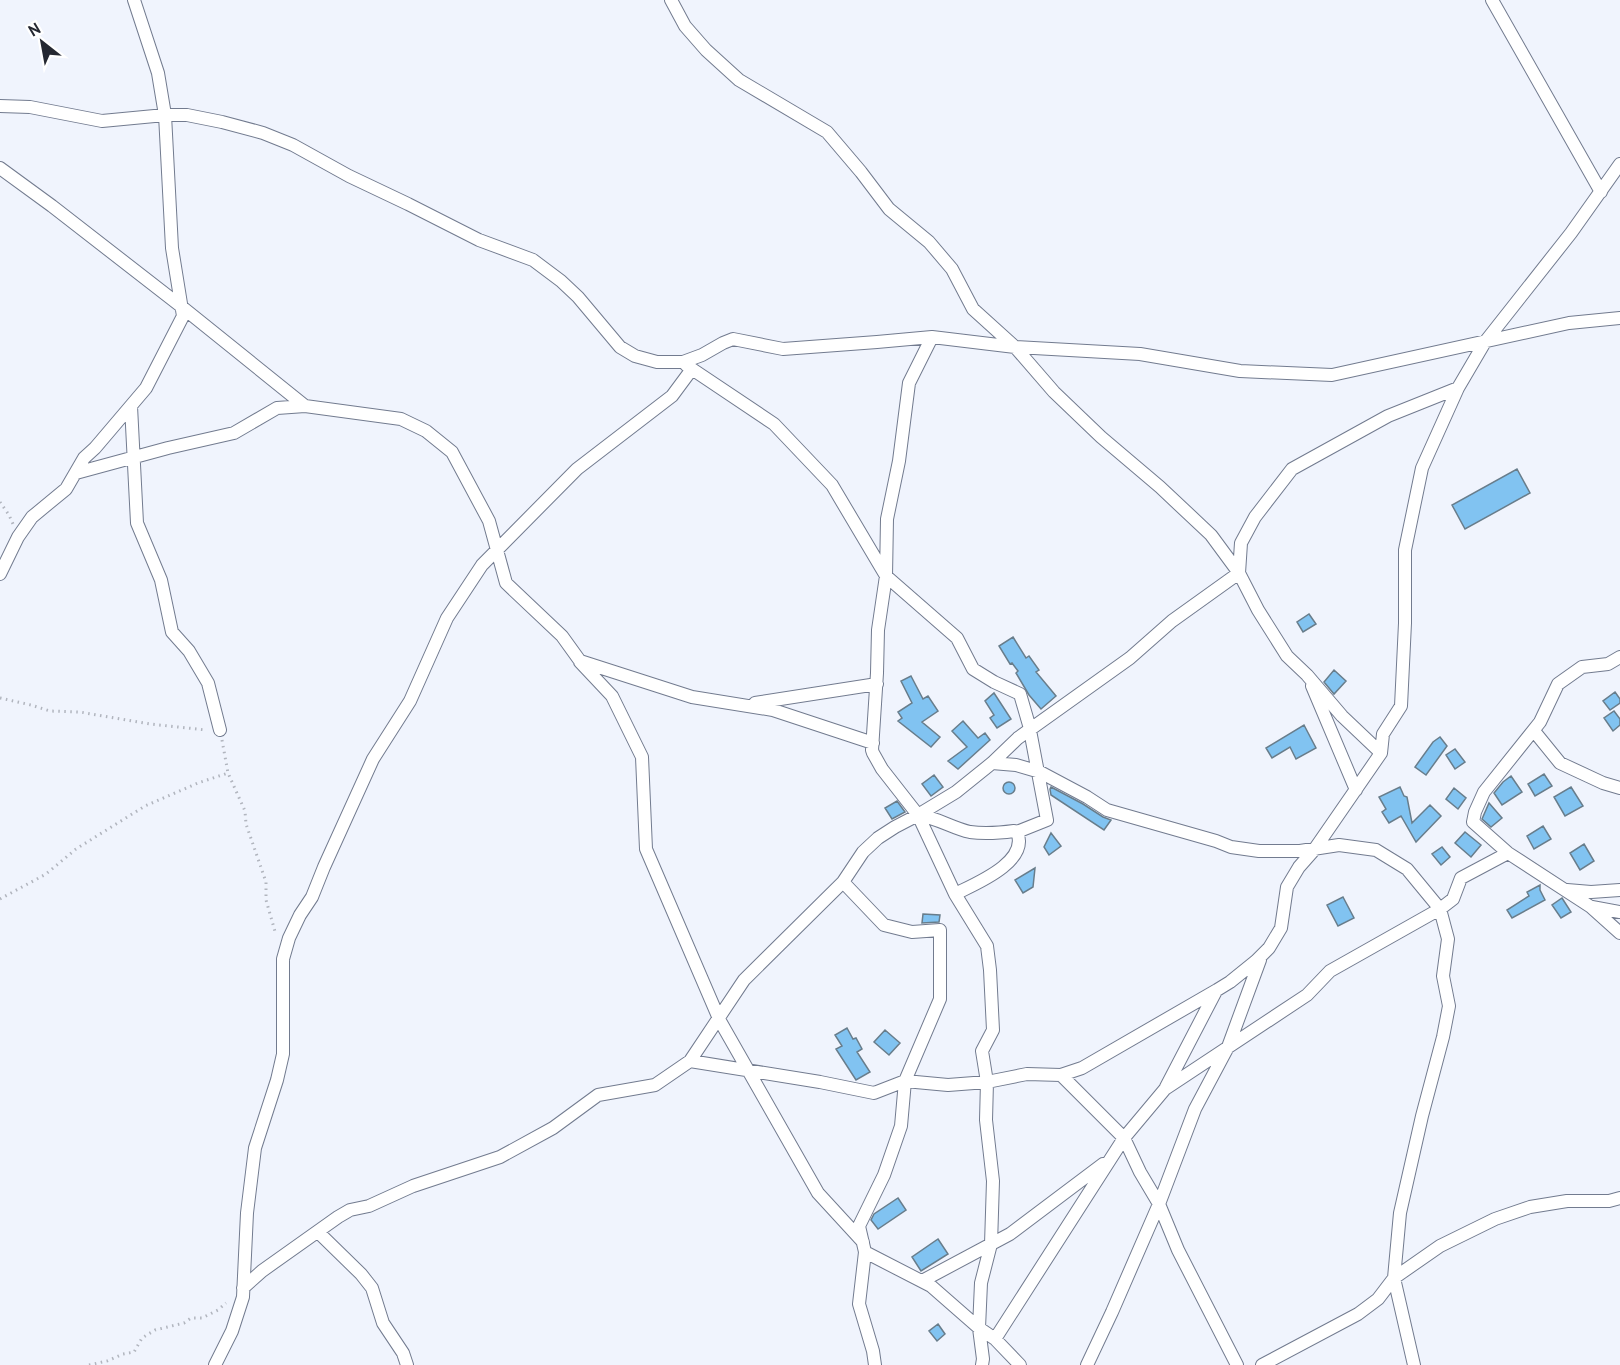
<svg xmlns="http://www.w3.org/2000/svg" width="1620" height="1365" font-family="'PT Sans',sans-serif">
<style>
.building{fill:#81c3f1;stroke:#687d8b;stroke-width:1.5}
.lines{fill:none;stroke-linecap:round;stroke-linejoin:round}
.street-casing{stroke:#727b8f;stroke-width:14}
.path{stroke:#b1b5be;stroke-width:3;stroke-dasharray:1.5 4.5;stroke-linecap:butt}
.street{stroke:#fff;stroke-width:12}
</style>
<rect width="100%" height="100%" fill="#f0f4fd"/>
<path class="building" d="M1517 469 1530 493 1465 529 1452 505Z
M1309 614 1316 624 1303 632 1297 622Z
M1013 637 1026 658 1029 656 1039 670 1036 672 1056 696 1041 709 1029 695 1016 673 1018 671 1012 663 1010 664 999 646Z
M1334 670 1346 681 1334 694 1324 682Z
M911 676 923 699 928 696 938 711 922 722 940 737 931 747 898 721 902 718 898 712 912 703 901 681Z
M1615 692 1620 699V703L1610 710 1603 701Z
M994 693 1011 719 997 728 990 718 994 715 985 701Z
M1614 711 1620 719V725L1613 731 1604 718Z
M963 721 978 738 985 733 990 740 958 769 948 761 967 747 952 731Z
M1304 725 1316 748 1296 759 1290 747 1272 758 1266 748Z
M1440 737 1447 746 1426 775 1415 767 1433 742Z
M1455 749 1465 762 1455 769 1446 755Z
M1544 774 1552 786 1535 796 1528 784Z
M934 775 943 787 931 796 922 784Z
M1511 776 1522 792 1502 805 1494 793 1503 782Z
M1003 788a6 6 0 1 1 12 0a6 6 0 1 1-12 0Z
M1051 787 1083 804 1103 817 1111 820 1104 830 1051 795 1050 789Z
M1400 787 1404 796 1407 797 1412 823 1430 805 1441 816 1416 842 1401 816 1389 823 1382 812 1386 809 1379 797Z
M1571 787 1583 806 1565 816 1554 797Z
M1454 788 1466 798 1458 809 1446 799Z
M897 801 905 812 892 819 885 808Z
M1489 803 1502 818 1491 827 1482 819Z
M1543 826 1551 839 1534 849 1527 836Z
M1465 832 1481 845 1471 857 1455 843Z
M1051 833 1061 846 1049 855 1044 847Z
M1584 844 1594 861 1580 870 1570 853Z
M1442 847 1450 857 1441 865 1432 854Z
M1035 868 1033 887 1023 893 1015 880Z
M1540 885V890L1545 900 1512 918 1507 910 1529 896 1527 892Z
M1343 897 1354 918 1338 926 1327 905Z
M1562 898 1571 912 1561 918 1552 905Z
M923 914 940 915 939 922 922 923Z
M847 1028 853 1039 856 1038 862 1049 857 1052 870 1072 856 1080 836 1049 842 1046 835 1035Z
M885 1030 900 1043 889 1055 874 1042Z
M898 1198 906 1210 878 1229 871 1220 874 1214Z
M938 1239 948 1254 921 1271 912 1257Z
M938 1324 945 1334 937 1341 929 1331Z"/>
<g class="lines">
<defs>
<path id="street" d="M671 0 685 26 706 50 739 80 827 132 861 172 889 209 929 242 952 269 973 309 1015 347 1054 392 1101 437 1160 487 1211 535 1239 573 1258 610 1287 656 1307 675 1342 716 1381 753
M1492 0 1601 192
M0 106 30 107 102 121 165 115H187L222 122 263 133 293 145 349 176 408 204 479 240 533 260 561 281 578 297 620 347 635 356 657 362H683L702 355 723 343 733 339 783 349 877 342 932 337 1015 347 1140 354 1240 371 1332 375 1569 323 1620 318
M0 168 52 206 182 307 305 406 401 419 426 431 452 452 489 521 506 583 562 636 580 661 692 697 773 710 873 743
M932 337 909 383 899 461 887 519 886 576 878 630 877 673 872 750 873 753 882 769 918 815 955 894 987 946 990 970 993 1030 982 1051 987 1082 986 1120 993 1181 991 1244 981 1283 979 1328 983 1359 982 1365
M686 365 774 424 832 485 886 576 957 638 973 669 994 682 1020 694 1029 725 1047 820 1017 832
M131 406 137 523 161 580 172 632 189 651 208 683 220 730
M76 473 168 448 234 433 277 408 305 406
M1239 573 1241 543 1255 517 1292 469 1388 416 1458 388
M0 574 18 537 32 517 66 489 84 458 95 448 146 388 183 316 172 248 165 115 158 73 134 0
M1620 657 1608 664 1582 667 1558 684 1540 722 1484 792 1475 812 1473 822 1508 853 1591 907 1620 933
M580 662 612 696 642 757 646 849 720 1021 818 1193 863 1242
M1312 686 1356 790
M755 703 877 684
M1534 731 1560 763 1603 783 1620 788
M992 763 1016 765 1040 772 1087 797 1107 810 1216 841 1231 847 1259 851H1300L1339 845 1376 850 1407 869 1440 909 1448 939 1443 976 1449 1006 1443 1037 1422 1116 1400 1213 1394 1278 1414 1365
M918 815C938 818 952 828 970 832 984 834 999 833 1014 831L1017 832C1030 862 975 884 955 894
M843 882 884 925 912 932 940 930V999L905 1081 901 1126 884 1175 859 1226 865 1252 931 1286 979 1328 995 1339 1020 1365
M1567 890 1591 892 1620 890
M1592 907 1620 912
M690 1061 744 980 843 882 863 852 878 838 895 827 918 815 956 792 992 763 1018 738 1130 658 1172 621 1239 573
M1061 1075 1124 1138 1140 1172 1159 1204 1178 1250 1237 1365
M1166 1087 1216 991
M318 1232 361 1274 372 1288 383 1323 403 1353 407 1365
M865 1252 859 1304 873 1351 875 1365
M922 1281 1010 1234 1103 1164
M243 1288 262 1271 338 1217 350 1210 369 1206 413 1186 500 1157 553 1128 598 1095 655 1085 690 1061 820 1082 874 1093 905 1081 948 1085 987 1082 1027 1074 1061 1075 1082 1068 1217 990 1230 982 1256 961 1269 948 1281 928 1287 887 1299 867 1314 850 1381 753 1383 734 1401 706 1405 623V550L1422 468 1458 388 1485 342 1571 233 1620 164
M995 1339 1124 1138 1165 1089 1307 995 1330 971 1440 909 1453 899 1461 878 1508 853
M215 1365 232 1331 243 1297 247 1213 255 1148 277 1080 283 1054V959L289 938 300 915 312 897 324 867 373 759 410 701 447 618 482 565 577 469 672 396 692 369
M1087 1365 1112 1312 1159 1204 1195 1109 1228 1047 1260 960
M1262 1365 1358 1314 1378 1299 1394 1278 1440 1246 1495 1219 1530 1207 1567 1201H1609L1620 1198"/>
</defs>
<use href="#street" class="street-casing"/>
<path class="path" d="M0 502 9 515 13 524
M0 698 31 705 50 711 80 712 150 724 206 730
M222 740 228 773 245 811 246 824 266 882V900L276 935
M0 899 46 874 76 849 145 806 198 783 228 773
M89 1365 107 1361 123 1354 134 1352 142 1338 155 1330 184 1323 191 1318H202L218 1310 226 1303"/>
<use href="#street" class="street"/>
</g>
<g transform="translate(42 42) rotate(329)" stroke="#ffffff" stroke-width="4.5" paint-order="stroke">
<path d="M0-4.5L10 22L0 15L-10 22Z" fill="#252831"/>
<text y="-9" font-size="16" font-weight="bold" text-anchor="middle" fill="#252831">N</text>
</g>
</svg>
